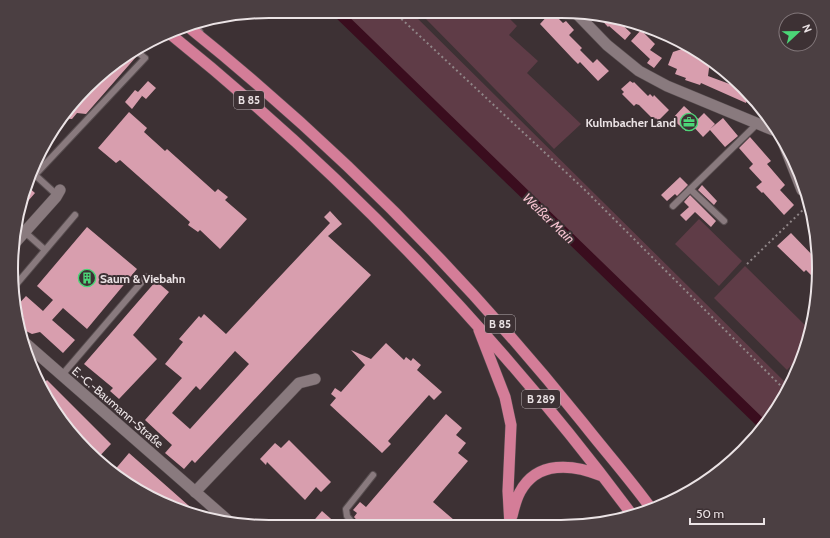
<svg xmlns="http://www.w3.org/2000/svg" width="830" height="538" font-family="Cabin,sans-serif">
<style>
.green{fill:#5f3c47}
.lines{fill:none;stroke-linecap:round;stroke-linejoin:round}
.canal{stroke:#3a0d1e;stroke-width:10}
.building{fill:#d89eae;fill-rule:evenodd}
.service-casing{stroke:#584e50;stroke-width:8}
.minor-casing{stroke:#584e50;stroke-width:12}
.tertiary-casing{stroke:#584e50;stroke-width:12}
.trunk-casing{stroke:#584e50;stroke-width:12}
.path{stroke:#908688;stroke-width:2;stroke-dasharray:2 3;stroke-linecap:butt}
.service{stroke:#897a7e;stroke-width:6}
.minor{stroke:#897a7e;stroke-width:11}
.tertiary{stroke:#897a7e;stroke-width:11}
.trunk{stroke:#d47d98;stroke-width:11}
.labels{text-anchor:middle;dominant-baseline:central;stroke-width:4;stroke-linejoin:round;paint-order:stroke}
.shield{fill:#3d3134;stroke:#b7aeb0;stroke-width:1}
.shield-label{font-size:11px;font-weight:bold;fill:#ebe3e5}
.poi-label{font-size:12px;font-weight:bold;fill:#ebe3e5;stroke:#3d3134;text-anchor:end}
.street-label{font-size:12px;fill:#ebe3e5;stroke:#3d3134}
.water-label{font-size:13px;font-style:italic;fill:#f7c3d1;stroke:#3d3134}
.rim{fill:none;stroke:#ebe3e5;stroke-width:2}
</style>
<rect width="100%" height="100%" fill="#3d3134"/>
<path class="green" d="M337 11 411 12 787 384 765 422Z
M427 12 504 13 517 26 509 35 538 61 527 73 581 124 554 149 423 16Z
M699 219 742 261 719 286 675 244Z
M745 266 808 328 805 351 787 370 714 298Z"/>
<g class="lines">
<path class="canal" d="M336 11 763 425"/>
</g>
<path class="building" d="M550 13H553L563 23 566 21 574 30 569 35 582 48 580 50 593 63 597 59 609 71 598 81 580 62 578 64 572 58 540 24Z
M595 13 617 20 631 33 625 40 609 26 608 27Z
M641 30 655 44 650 50 662 58 654 68 647 63 650 59 631 41Z
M685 48 697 52 710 61 708 76 735 86 737 82 748 97 746 103 701 83 700 85 685 80 686 78 675 74 677 69 668 65 673 52Z
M130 52 136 57 86 114 77 113 72 119 61 118 64 112 125 55Z
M148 81 156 88 146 99 141 95 142 96 132 109 125 102 135 90 138 92Z
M630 81 633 83 634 82 648 96 650 94 653 97 654 95 669 110 658 121 656 118 654 120 639 105 636 104 634 106 622 94 624 92 621 89Z
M684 106 698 119 704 113 715 124 710 129 723 118 738 136 725 147 710 130 703 137 692 125 686 131 672 119Z
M129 112 147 128 144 132 165 151 167 149 215 192 218 189 228 197 225 200 247 219 220 249 200 230 198 232 188 225 190 222 120 160 116 163 98 148Z
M750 137 771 161 767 164 785 185 780 190 794 205 784 215 763 192 762 193 756 187 762 182 749 168 753 164 739 148Z
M680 177 688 185 677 196 675 194 667 201 661 195Z
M702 185 717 201 714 205 698 190Z
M27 186 35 193 22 208 26 190Z
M690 195 716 221 711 227 695 212 686 221 680 215 689 207 684 202Z
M330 211 342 224 328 236 371 275 195 463 192 460 184 469 165 453 172 445 145 420 182 378 165 364 183 342 179 339 199 316 201 318 204 314 226 334 330 223 324 217ZM235 351 249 364 190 429 172 413 196 386 200 390Z
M87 227 137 269 87 329 63 308 52 320 75 340 63 353 40 332 32 334 26 331 23 326 24 318 15 311V308L26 296 43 311 53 300 37 286Z
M791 233 817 260 815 279 806 270 804 272 777 246Z
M156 281 169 292 133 335 157 359 119 399 110 391 113 388 84 364Z
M386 343 404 360 406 357 411 361 413 358 421 365 417 370 442 392 434 400 429 395 388 441 391 444 382 453 330 405 336 398 331 394 335 388 341 392 365 365 351 350 371 359Z
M47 380 111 444 96 460 45 398 41 386Z
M446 414 462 428 456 435 466 443 458 453 468 461 433 502 461 526 361 525 354 517 357 513 353 510 360 502 366 507Z
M289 440 331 482 321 492 316 487 305 500 267 462 266 465 260 459 275 443 281 448Z
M129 453 171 490 197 513 155 500 113 472Z
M322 511 338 525H310Z"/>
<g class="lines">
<defs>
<path id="service" d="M194 23 200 32
M690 189 724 221
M57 195 35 175 145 58 135 50
M673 206 758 123
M18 226 45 250
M14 287 75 215
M62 375 146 277
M354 525 347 516 346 509 373 475"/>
<path id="minor" d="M576 13 607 45 639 71 667 86 773 130
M13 245 56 197 60 190
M195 492 299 383 315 379"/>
<path id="tertiary" d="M783 142 802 190
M24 342 232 524"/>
<path id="trunk" d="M186 25C332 142 466 277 583 423 605 451 629 478 650 507
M169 33C343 173 496 333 630 512
M479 330 505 397 511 425 508 491 510 526
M512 516C514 508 516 499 520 492 537 460 573 464 602 476"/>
</defs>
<use href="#service" class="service-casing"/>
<use href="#minor" class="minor-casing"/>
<use href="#tertiary" class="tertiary-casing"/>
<use href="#trunk" class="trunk-casing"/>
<path class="path" d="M394 12 586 191 784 389
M747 264 806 207"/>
<use href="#service" class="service"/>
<use href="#minor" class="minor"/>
<use href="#tertiary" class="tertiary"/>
<use href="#trunk" class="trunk"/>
</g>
<defs>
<symbol id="office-ring" viewBox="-11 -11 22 22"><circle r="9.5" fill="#3d3134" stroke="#4bd677" stroke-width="1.5"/><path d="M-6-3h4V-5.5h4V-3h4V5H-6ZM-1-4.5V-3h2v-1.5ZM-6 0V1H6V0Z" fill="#4bd677"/></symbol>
<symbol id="building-ring" viewBox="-11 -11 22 22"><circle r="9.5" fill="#3d3134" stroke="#4bd677" stroke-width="1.5"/><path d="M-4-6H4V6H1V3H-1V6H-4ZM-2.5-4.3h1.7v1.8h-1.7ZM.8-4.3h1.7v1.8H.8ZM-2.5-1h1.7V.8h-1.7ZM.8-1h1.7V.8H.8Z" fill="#4bd677"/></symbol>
</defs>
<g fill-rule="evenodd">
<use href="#office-ring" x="679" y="112" width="20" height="20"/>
<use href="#building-ring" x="77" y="268" width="20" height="20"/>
</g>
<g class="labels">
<g class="shield">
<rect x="234" y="91" width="30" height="18" rx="3"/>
<rect x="485" y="315" width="30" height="18" rx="3"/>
<rect x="522" y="390" width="38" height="18" rx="3"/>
</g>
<g class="shield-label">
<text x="249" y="100">B 85</text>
<text x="500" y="324">B 85</text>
<text x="541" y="399">B 289</text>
</g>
<g class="poi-label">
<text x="676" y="122">Kulmbacher Land</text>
<text x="100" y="278" text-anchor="start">Saum &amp; Viebahn</text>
</g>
<g class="street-label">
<text transform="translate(118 407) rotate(41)">E.-C.-Baumann-Straße</text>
</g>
<g class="water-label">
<text transform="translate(549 218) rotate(44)">Weißer Main</text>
</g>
</g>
<path d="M0 0H830V538H0ZM269 18H561A251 251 0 0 1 812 269V269A251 251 0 0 1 561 520H269A251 251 0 0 1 18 269V269A251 251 0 0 1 269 18Z" fill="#4b3f42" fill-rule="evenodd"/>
<path class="rim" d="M269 18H561A251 251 0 0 1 812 269V269A251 251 0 0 1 561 520H269A251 251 0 0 1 18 269V269A251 251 0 0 1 269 18Z"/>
<g transform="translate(798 32) rotate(68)"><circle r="19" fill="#3d3134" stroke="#83787b"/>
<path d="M0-3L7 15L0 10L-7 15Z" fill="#4bd677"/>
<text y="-6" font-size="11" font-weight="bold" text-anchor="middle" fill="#ebe3e5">N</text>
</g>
<path d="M690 518v6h74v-6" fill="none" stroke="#ebe3e5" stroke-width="2"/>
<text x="696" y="518" font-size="12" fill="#ebe3e5" stroke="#3d3134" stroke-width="3" paint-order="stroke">50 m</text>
</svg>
